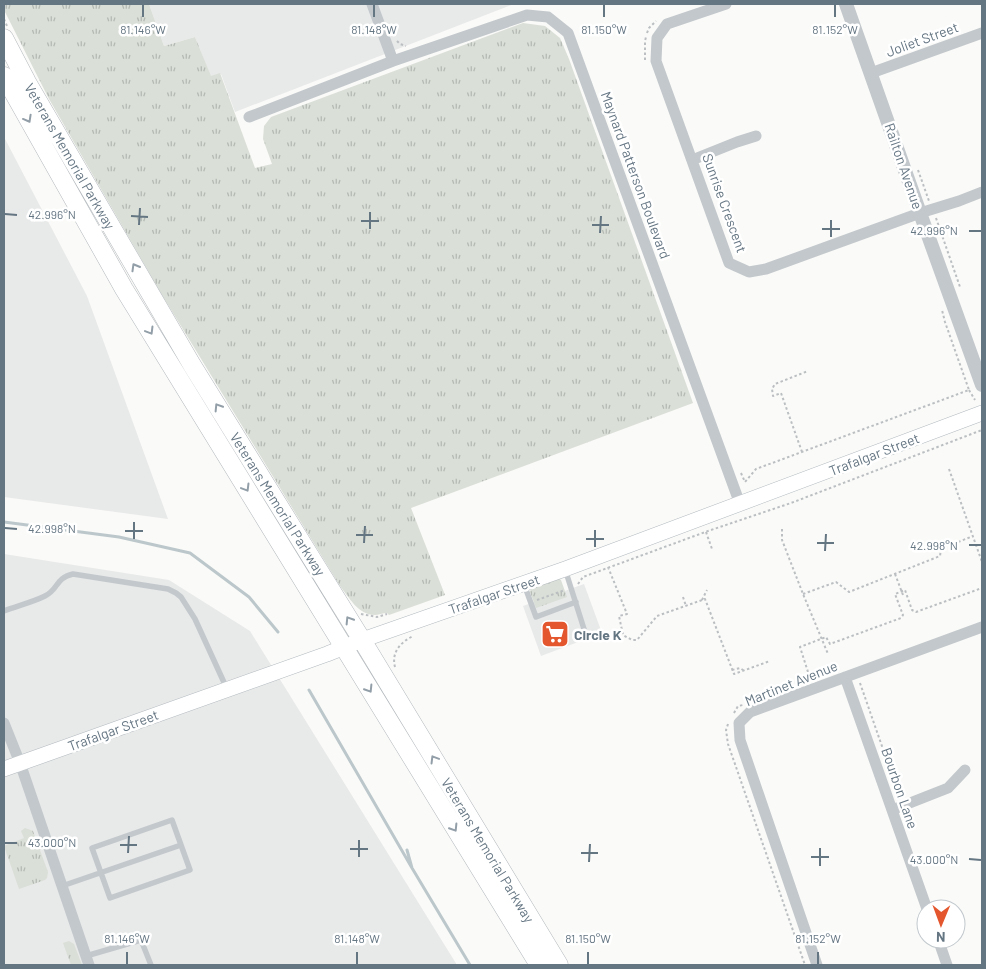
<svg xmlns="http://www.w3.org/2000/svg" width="986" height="969" font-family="Barlow,sans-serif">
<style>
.built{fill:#e8e9e9}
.grass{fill:url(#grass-tufts)}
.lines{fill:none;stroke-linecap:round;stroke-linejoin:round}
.stream{stroke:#bbc7cb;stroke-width:3}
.secondary-casing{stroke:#b3babf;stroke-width:16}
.trunk-casing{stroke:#b4b9bd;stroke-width:19}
.path{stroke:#bbbfc2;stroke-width:2;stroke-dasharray:2.5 2.5;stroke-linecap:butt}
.service{stroke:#c3c8cc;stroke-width:5.5}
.minor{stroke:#c3c8cc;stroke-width:11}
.tertiary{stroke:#c3c8cc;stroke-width:14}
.secondary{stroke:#fff;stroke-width:15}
.trunk{stroke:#fff;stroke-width:18}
.oneway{stroke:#939fa8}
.ticks{fill:none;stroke:#657683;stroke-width:2}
.labels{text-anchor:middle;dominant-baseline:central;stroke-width:5;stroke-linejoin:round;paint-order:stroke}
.street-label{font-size:14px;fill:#657683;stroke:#fff}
.poi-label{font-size:14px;font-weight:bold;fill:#657683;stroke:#fff;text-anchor:start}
.ticks-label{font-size:12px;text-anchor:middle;fill:#657683;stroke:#fff;stroke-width:5;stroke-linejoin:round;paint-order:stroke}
</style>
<defs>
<pattern id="grass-tufts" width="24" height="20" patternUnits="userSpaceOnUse" patternTransform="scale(1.25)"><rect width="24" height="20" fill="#dadfd7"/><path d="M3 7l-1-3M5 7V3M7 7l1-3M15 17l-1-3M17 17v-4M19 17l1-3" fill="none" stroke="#b4b9b4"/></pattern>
</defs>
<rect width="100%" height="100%" fill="#fafaf8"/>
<path class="built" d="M149 4H514L235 112 221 74 211 77 195 37 164 46Z
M4 137 87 296 168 519 4 497Z
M4 554 169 580 250 631 457 965H4Z
M584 584 602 633 541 656 523 606Z"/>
<path class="grass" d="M4 4H149L164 46 195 37 211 76 220 73 255 168 272 164 263 139 264 126 271 117 523 23 545 26 560 38 569 59 693 403 411 508 445 595 389 615 387 613C383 613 378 615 375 615 358 615 349 597 340 586L162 295 49 99 4 10Z
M558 578 561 580 567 597 536 608 530 592 531 588Z
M25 828 33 831 48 872 47 878 45 880 19 889 4 846 24 838 21 831Z
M69 941 74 944 82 965H71L63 943Z"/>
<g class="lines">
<path class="stream" d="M4 522 119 537 190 553 249 597 278 632
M309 690 412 868
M407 850 412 868 470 965"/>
<defs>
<path id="secondary" d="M4 769 327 654 362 640 565 569 982 413"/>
<path id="trunk" d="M4 38 27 82 192 365 362 640 559 965
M4 76 124 289 539 965"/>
</defs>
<use href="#secondary" class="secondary-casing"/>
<use href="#trunk" class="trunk-casing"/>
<path class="path" d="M4 19 7 26
M647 33 649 28 656 21
M397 41 400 44 406 46
M645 60V41L646 37
M918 170 929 201
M936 218 960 287
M969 390 975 400
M802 452 781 393 773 396 772 389 775 384 808 371
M949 469 982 562
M741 473 745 482 756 469 969 390 945 322 942 310
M782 529V540L803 594 828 654
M706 532 712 549
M608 567 627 614 619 616 623 635 632 640H637L657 616 705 599 734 674 770 661
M895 574 903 595
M578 584 583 577 708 531 791 503 982 430
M803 594 836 582 849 592 940 556 941 549 973 536
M683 597 686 606
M537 600 565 590
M702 600 707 590
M361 614 377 617 387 614
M395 667C391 652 401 642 413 636
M732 670 740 668 743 670
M808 672 800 647 826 637 830 644 901 618 903 615 895 594 905 590 912 610 916 612 982 588
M860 683 892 775
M734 713 738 706 743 705
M728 724 726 730 728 744 805 965
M337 964V965"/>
<path class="service" d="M565 569 584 629
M524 584 536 617 576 602
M4 611C17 606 33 602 45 596 59 589 55 578 73 574L168 589 176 593 181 597 195 619 227 689
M62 886 181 845 190 870 110 898 92 848 172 820 181 845
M86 956 141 940 151 965"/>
<path class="minor" d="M372 4 393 61
M726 4 667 24 657 38 656 61 729 263 749 272 766 269 920 213 959 201 982 192
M871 73 982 33
M249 117 393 61 527 15 548 17 568 33 740 504
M692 160 737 142 756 136
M845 677 927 909
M4 723 20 763 89 965
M892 810 948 788 965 770
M938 939 947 965
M817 965 740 740 739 723 750 712 982 627"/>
<path class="tertiary" d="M846 4 920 213 982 385"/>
<use href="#secondary" class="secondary"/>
<use href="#trunk" class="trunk"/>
</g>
<defs><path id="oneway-chevron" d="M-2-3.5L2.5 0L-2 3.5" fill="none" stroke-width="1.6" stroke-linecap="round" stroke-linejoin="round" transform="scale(1.25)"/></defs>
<g class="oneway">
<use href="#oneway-chevron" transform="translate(28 119) rotate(61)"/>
<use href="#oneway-chevron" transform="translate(135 267) rotate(-120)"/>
<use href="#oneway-chevron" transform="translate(150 331) rotate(59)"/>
<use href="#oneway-chevron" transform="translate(218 407) rotate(-122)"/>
<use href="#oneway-chevron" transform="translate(246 488) rotate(59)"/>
<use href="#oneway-chevron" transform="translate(349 620) rotate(-122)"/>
<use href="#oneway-chevron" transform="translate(369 689) rotate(58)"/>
<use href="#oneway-chevron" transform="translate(434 759) rotate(-121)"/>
<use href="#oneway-chevron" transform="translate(454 828) rotate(58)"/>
</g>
<path class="ticks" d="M143 17V5M374 17V5M604 17V5M835 17V5M5 214 17 215M131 216 148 217M361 221H379M139 225 140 208M592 225H609M370 229V212M822 229H840M969 231H981M600 233 601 216M831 237V220M5 528 17 529M125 531H143M356 535H373M134 539V522M586 539H604M364 543 365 526M817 543H834M969 545H981M595 547V530M825 551 826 534M5 843H17M120 845H137M350 849H368M128 853 129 836M581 853H598M359 857V840M811 857H829M969 859 981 860M589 862 590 844M820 866V848M127 964V952M357 964V952M588 964V952M818 964V952"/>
<defs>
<symbol id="supermarket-square" viewBox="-11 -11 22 22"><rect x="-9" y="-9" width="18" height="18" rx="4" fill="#e4572e" stroke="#fff"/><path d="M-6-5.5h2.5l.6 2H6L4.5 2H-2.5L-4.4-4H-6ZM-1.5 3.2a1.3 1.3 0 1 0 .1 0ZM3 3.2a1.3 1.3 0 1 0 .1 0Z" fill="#fff"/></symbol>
</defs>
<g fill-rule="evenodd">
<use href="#supermarket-square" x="539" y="618" width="32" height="32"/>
</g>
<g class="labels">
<g class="street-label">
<text transform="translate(922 39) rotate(-20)">Joliet Street</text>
<text transform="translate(70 156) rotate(60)">Veterans Memorial Parkway</text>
<text transform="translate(904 166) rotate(71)">Railton Avenue</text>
<text transform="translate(636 175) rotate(70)">Maynard Patterson Boulevard</text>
<text transform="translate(725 203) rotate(70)">Sunrise Crescent</text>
<text transform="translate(874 454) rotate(-21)">Trafalgar Street</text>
<text transform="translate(278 504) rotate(58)">Veterans Memorial Parkway</text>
<text transform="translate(494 594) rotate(-19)">Trafalgar Street</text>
<text transform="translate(791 683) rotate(-22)">Martinet Avenue</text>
<text transform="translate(113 730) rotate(-20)">Trafalgar Street</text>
<text transform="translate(900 788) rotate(71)">Bourbon Lane</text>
<text transform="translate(488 850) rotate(59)">Veterans Memorial Parkway</text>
</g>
<g class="poi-label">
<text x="574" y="634">Circle K</text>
</g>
</g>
<g class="ticks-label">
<text x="143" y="34">81.146°W</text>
<text x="374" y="34">81.148°W</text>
<text x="604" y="34">81.150°W</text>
<text x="835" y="34">81.152°W</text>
<text x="52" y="219">42.996°N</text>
<text x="934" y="235">42.996°N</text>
<text x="52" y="533">42.998°N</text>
<text x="934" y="550">42.998°N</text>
<text x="52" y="847">43.000°N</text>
<text x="934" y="864">43.000°N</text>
<text x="127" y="943">81.146°W</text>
<text x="357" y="943">81.148°W</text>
<text x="588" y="943">81.150°W</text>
<text x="818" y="943">81.152°W</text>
</g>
<rect width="986" height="969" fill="none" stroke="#657683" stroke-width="10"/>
<g transform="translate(941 924) rotate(181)"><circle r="24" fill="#ffffff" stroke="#c1c8cd"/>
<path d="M0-4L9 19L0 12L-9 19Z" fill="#e4572e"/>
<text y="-8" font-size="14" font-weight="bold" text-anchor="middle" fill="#657683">N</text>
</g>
</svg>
